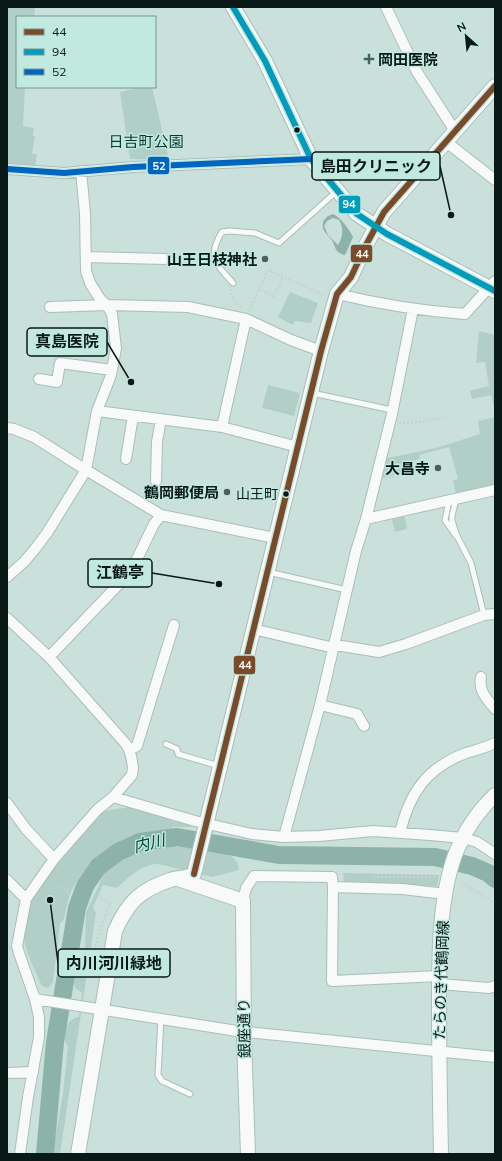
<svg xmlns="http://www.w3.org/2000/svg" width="502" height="1161" font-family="Mulish,'Noto Sans JP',sans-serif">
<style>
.green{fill:#b2cfc7}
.water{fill:#8cb2a9;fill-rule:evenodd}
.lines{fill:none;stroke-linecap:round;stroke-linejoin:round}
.river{stroke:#8cb2a9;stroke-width:18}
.lane-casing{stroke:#acbdb8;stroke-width:7}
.street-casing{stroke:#acbdb8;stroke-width:12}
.secondary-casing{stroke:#acbdb8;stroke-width:16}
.path{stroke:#cad1cf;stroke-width:2;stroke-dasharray:2 2;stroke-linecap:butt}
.lane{stroke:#f7faf9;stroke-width:5}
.street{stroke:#f7faf9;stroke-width:10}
.secondary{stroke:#f7faf9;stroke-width:14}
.bus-1-casing{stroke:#c1e9df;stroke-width:9}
.bus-2-casing{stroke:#c1e9df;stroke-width:9}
.bus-3-casing{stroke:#c1e9df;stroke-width:9}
.bus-1{stroke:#7a4b2a;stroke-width:6}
.bus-2{stroke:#019bbc;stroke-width:6}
.bus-3{stroke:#0065bd;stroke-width:6}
.poi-dot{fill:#4d5f5a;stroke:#c1e9df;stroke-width:1.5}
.bus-dot{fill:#091915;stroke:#c1e9df;stroke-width:1.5}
.labels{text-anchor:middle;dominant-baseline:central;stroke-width:3;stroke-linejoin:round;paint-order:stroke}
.bus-label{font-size:14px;fill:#091915;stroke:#c1e9df;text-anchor:end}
.poi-label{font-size:15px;font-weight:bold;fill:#091915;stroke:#c1e9df;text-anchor:end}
.park-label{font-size:15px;fill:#0b372f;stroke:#c1e9df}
.street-label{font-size:15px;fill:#091915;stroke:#c1e9df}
.water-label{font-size:16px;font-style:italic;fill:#00473c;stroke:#c1e9df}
.leader{fill:none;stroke:#091915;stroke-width:1.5}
.callout-dot{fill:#091915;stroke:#c1e9df;stroke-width:1.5}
.callout{fill:#c1e9df;stroke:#091915;stroke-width:1.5}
.callout-label{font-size:16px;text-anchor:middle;font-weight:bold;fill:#091915}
.line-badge{stroke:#c1e9df;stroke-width:1.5}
.badge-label{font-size:11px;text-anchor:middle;font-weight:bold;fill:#fff}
</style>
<rect width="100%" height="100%" fill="#cae0da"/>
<path class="green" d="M7 7H35L34 17H17V87H25L23 126 34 128 33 136H35L32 154H37L35 168 7 165Z
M142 87H152L169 160 130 159 120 92Z
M290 292 318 303 311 323 295 321 293 325 278 317Z
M479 331 495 335V412L491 395 472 399 470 391 489 386 485 362 476 363Z
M268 385 300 393 294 416 262 408Z
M495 417V486L456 495 453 480 458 479 449 447 419 455 420 459 406 463 408 472 382 478 379 477 383 459 436 448 480 434 478 421Z
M404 513 407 529 395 532 391 516Z
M131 807 164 817 174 822 192 824 191 827H172V829C137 833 111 839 87 868 81 875 74 884 70 894 67 902 66 912 63 921L60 923 53 982 48 988 42 986C35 970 22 946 23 928 23 924 25 920 26 916 38 873 74 842 103 811Z
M165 846C177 846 220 848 229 855 235 858 239 864 239 870L213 877 158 864C143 863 128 878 117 888L103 885 93 907 96 913 60 1154H54L55 1140 63 1093 68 1045 65 1043C65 1032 65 1019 79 1017L82 993 75 988 74 982 76 964 85 949 86 913 105 872 113 865 136 852 150 848Z
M343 873 439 875 437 886 344 883Z"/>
<path class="water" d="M333 214C340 217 350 230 353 237L345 255C333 252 337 247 331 239 326 233 320 229 324 220L328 216ZM333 218 339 220C344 228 343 237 338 245L328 235 324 226 327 221Z"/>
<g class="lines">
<path class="river" d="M45 1154 55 1042 77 908 85 886 98 867 118 852 140 842 177 837 279 855 435 857 472 866 488 873 495 879"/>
<defs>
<path id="lane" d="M233 283C222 270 210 262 216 244 218 240 219 236 222 232L229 231 255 233 279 243 337 191
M312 393 392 410
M456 499 452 516V521L457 536 471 563 484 615
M449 501 445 520 456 536
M268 572 347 590
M166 744 177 749 178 754 219 766
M161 1018 158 1075 162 1081 190 1094"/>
<path id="street" d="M386 7 417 72 455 131
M445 141 495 180
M7 169 64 173 133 167 311 159
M86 257 165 259
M337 294C379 304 421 311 465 314L495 281
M50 307 107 305 188 307 246 319 291 340 321 351
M39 379 57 382 60 363 112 370
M97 411 222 427 298 447
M222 427 246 319
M7 428 14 429 34 437 86 470 161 515 275 538
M126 459 133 416
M156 481 157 442 161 419
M366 519 495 490
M7 577 24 562 35 549 47 533 86 470 97 411 110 378 112 370 116 348 112 314 107 305 100 299 90 283 86 271 85 213 81 171
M7 618 49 657 125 743 129 749 131 756 133 767 132 775 113 797 97 810 54 859 26 899 17 946 19 953 35 999 39 1017V1037L28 1097 20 1154
M253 629 334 648
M335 645 379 652 406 644 484 615 495 614
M49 657 119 584 136 561 154 524 161 515
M481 677C478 691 487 699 495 709
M320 705 357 714 364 726
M129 750 137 746 174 625
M113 797 195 821 252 834 284 837 319 836 373 831 430 835 463 838 477 842 495 854
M7 803 26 829 54 859
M400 833C409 794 426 768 466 753 476 750 485 748 495 743
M284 837 320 705 356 551 366 519 392 414 413 309
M7 880 26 899
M333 887 332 981 439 976
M243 901 246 888 254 876 332 877 333 887 402 889 446 894
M439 984 489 988 495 986
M35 999 237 1031 495 1057
M7 1073 33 1072"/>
<path id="secondary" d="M233 7 265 61 311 159 357 214 387 234 495 291
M194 874 321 351 337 294 351 277 366 245 384 212 495 86
M178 879 243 901 244 1039 248 1154
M78 1154 115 931C128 902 140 890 170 880 178 877 186 879 194 874
M441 1154C440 1103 439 1053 439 1002 439 956 439 899 455 855 464 832 477 812 495 795"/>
</defs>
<use href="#lane" class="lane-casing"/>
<use href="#street" class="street-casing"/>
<use href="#secondary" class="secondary-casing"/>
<path class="path" d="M174 260 192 261
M231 289C232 297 235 303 241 308
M274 296 259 289 268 270 324 295
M273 298 283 277
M250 310 259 289
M399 423 420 422 447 417
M385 479 418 472
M373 877H437
M460 882 488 898 495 905
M60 887 70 893
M96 978C87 963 103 917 111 903L98 897"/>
<use href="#lane" class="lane"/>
<use href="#street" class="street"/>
<use href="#secondary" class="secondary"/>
<defs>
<path id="bus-1" d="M194 874 321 351 337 294 351 277 366 245 384 212 495 86"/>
<path id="bus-2" d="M233 7 265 61 311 159 357 214 387 234 495 291"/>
<path id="bus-3" d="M7 169 64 173 133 167 311 159"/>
</defs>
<use href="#bus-1" class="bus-1-casing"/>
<use href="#bus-2" class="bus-2-casing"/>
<use href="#bus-3" class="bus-3-casing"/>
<use href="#bus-1" class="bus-1"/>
<use href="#bus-2" class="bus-2"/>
<use href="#bus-3" class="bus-3"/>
</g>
<g class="poi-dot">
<path d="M367 53h4v4h4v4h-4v4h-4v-4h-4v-4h4z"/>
<circle cx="265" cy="259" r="4"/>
<circle cx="438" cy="468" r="4"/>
<circle cx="227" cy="492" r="4"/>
</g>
<g class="bus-dot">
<circle cx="297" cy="130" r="3.5"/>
<circle cx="286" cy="494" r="3.5"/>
</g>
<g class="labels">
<g class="bus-label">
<text x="278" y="494">山王町</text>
</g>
<g class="poi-label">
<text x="378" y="59" text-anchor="start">岡田医院</text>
<text x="257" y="259">山王日枝神社</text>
<text x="430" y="468">大昌寺</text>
<text x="219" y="492">鶴岡郵便局</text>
</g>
<g class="park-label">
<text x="146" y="141">日吉町公園</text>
</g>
<g class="street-label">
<text transform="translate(441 980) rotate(-88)">たらのき代鶴岡線</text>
<text transform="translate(244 1028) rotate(-91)">銀座通り</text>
</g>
<g class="water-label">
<text transform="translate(149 843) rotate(-13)">内川</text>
</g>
</g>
<path class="leader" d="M451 215L440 166M131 382L107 342M219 584L152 573M50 900L58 963"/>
<g class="callout-dot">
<circle cx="451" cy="215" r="4"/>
<circle cx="131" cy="382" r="4"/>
<circle cx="219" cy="584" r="4"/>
<circle cx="50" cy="900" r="4"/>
</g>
<g class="callout">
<rect x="312" y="152" width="128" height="28" rx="4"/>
<rect x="27" y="328" width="80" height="28" rx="4"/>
<rect x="88" y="559" width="64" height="28" rx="4"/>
<rect x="58" y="949" width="112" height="28" rx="4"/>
</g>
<g class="callout-label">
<text x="376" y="172">島田クリニック</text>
<text x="67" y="347">真島医院</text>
<text x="120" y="578">江鶴亭</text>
<text x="114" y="969">内川河川緑地</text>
</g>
<g class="line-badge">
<rect x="147" y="156" width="23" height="19" rx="4" fill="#0065bd"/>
<rect x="338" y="195" width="23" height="19" rx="4" fill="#019bbc"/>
<rect x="350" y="244" width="23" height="19" rx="4" fill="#7a4b2a"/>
<rect x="233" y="655" width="23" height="20" rx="4" fill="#7a4b2a"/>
</g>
<g class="badge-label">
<text x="159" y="170">52</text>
<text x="349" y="208">94</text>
<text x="362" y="258">44</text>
<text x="245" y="669">44</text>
</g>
<rect width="502" height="1161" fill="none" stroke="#091915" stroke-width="16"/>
<rect x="16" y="16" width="140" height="72" fill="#c1e9df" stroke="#77968e"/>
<rect x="24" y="29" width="20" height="6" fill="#7a4b2a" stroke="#77968e"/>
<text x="52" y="36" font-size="12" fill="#091915">44</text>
<rect x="24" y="49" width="20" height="6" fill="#019bbc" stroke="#77968e"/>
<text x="52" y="56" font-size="12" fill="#091915">94</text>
<rect x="24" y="69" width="20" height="6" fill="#0065bd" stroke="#77968e"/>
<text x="52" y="76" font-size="12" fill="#091915">52</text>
<g transform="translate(466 36) rotate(333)" stroke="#c1e9df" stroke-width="3" paint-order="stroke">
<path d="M0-3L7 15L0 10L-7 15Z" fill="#091915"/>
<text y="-6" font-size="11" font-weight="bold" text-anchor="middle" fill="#091915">N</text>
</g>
</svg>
